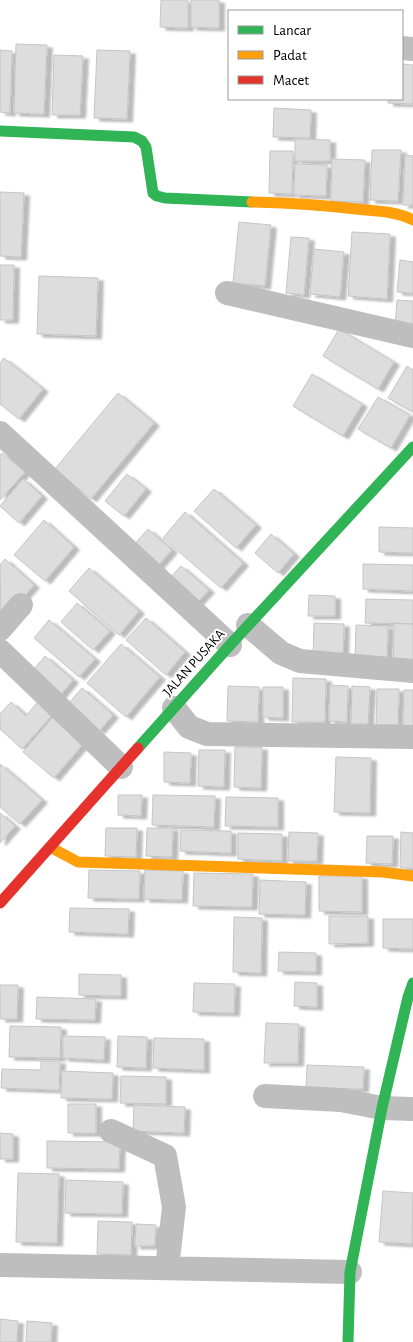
<svg xmlns="http://www.w3.org/2000/svg" width="413" height="1342" font-family="'Alegreya Sans',sans-serif">
<style>
.building{fill:#ddd;stroke:#c5c5c5;filter:url(#shadow)}
.lines{fill:none;stroke-linecap:round;stroke-linejoin:round}
.street{stroke:#bebebe;stroke-width:24}
.fast{stroke:#30b455;stroke-width:11}
.slow{stroke:#ff9f0a;stroke-width:11}
.jam{stroke:#e5322d;stroke-width:11}
.labels{text-anchor:middle;dominant-baseline:central;stroke-width:4;stroke-linejoin:round;paint-order:stroke}
.street-label{font-size:14px;fill:#000;stroke:#fff}
</style>
<defs>
<filter id="shadow"><feDropShadow dx="5.5" dy="3" stdDeviation="1" flood-color="#0004"/></filter>
</defs>
<rect width="100%" height="100%" fill="#fff"/>
<path class="building" d="M161 0H188V28L160 27Z
M191 0H219V28L191 27Z
M16 44 47 45 44 114 14 113Z
M0 50 12 51 10 113 0 112Z
M97 50 130 51 127 119 94 118Z
M54 55 83 56 80 115H52Z
M402 64 413 65V104L388 103V99H402Z
M274 108 311 110 310 138 273 137Z
M295 139 330 140V161H295Z
M372 150H401L398 201 370 200Z
M270 151H293L292 194 269 193Z
M405 155 413 156V205H403Z
M332 159 365 160 363 202 331 201Z
M295 164 327 165 326 196 294 195Z
M0 192 24 193 21 257 0 256Z
M239 222 271 225 265 286 233 283Z
M352 232 390 234 387 299 348 296Z
M291 237 309 238 304 295 286 293Z
M314 249 344 252 340 297 310 294Z
M400 260 413 262V293L397 292Z
M0 265H14L13 320H0Z
M39 276 98 278 96 336 37 334Z
M397 300 413 301V327L395 326Z
M339 329 394 362 378 389 323 356Z
M4 358 43 389 19 419 0 404V363Z
M407 366 413 370V412L388 398Z
M312 374 362 404 343 436 293 406Z
M118 393 154 423 91 499 55 469Z
M378 397 410 415 391 448 358 429Z
M2 453 25 472 0 500V455Z
M127 474 146 489 124 516 105 501Z
M23 479 42 496 19 523 0 506Z
M214 489 256 525 236 548 194 511Z
M185 512 243 563 221 588 163 538Z
M44 520 74 547 45 581 14 555Z
M379 527 413 528V553L379 552Z
M148 529 172 550 156 568 132 547Z
M271 534 294 554 278 573 255 553Z
M5 559 34 585 1 623 0 565Z
M363 564 413 565V591L363 589Z
M181 566 209 590 196 604 168 580Z
M89 568 139 611 119 635 69 591Z
M309 595 335 596V616H308Z
M366 599 413 600V624L365 623Z
M77 603 110 631 93 650 61 622Z
M146 618 185 652 166 675 126 640Z
M49 620 95 659 79 677 34 638Z
M314 623 344 624 343 659 313 658Z
M394 623 413 624V669L393 668Z
M356 625 388 626 387 663 355 662Z
M121 644 160 677 126 717 87 683Z
M45 656 73 680 58 698 30 674Z
M293 678 326 679 325 722H292Z
M330 685 348 686 347 722 329 721Z
M228 686 259 687 258 722 227 721Z
M352 686 370 687 368 724H351Z
M263 687H283V718L263 717Z
M82 688 113 715 99 731 68 704Z
M377 689H399L398 725H376Z
M404 690H413V727H403Z
M40 699 55 712 22 749 0 729V714L11 702 26 716Z
M54 716 85 742 54 778 23 752Z
M235 747H262L261 788 234 787Z
M199 750H225L224 787 198 786Z
M164 752 191 753 190 783 164 782Z
M336 757 371 758 370 813 334 812Z
M0 764 42 800 20 824 0 807Z
M118 795H142L141 816 118 815Z
M153 795 215 796 214 827 152 825Z
M226 797 278 798V827L225 826Z
M0 813 15 826 0 843Z
M106 828H137L136 857 105 856Z
M147 828H173L172 857 146 856Z
M181 830 231 831V853L180 851Z
M289 832 318 833 317 861H288Z
M401 832 413 833V868H400Z
M238 833 282 834V861L238 859Z
M367 836H393L392 864 366 863Z
M89 870 140 871 139 899 88 898Z
M145 870 183 871 182 900 144 899Z
M194 873 253 874 252 907 193 906Z
M319 876H362V912L319 911Z
M260 880 306 882 305 915 259 914Z
M70 908 129 909 128 934 69 932Z
M329 916H368V943L329 944Z
M234 917 262 918 261 973 233 972Z
M383 919H413V949L383 948Z
M279 952 316 953V972L278 971Z
M79 974 121 975V996L79 995Z
M295 982 317 983V1007L294 1006Z
M194 983 235 984 234 1013 193 1012Z
M0 985H18L17 1019H0Z
M37 997 96 999 95 1020 36 1019Z
M266 1023 299 1024 298 1063H264Z
M10 1026 61 1027 60 1058 9 1057Z
M63 1036 105 1037 104 1060 63 1058Z
M118 1036 147 1037 146 1068 117 1067Z
M154 1038 204 1039V1070L153 1068Z
M41 1061H60L59 1090 1 1088 2 1069 41 1070Z
M307 1065 364 1067 363 1089 306 1088Z
M62 1071 113 1073 112 1099 61 1098Z
M121 1076 166 1077V1104L120 1103Z
M68 1104H96V1133H68Z
M134 1105 185 1107 184 1133 133 1131Z
M0 1133 13 1134V1159H0Z
M47 1141 120 1142 119 1169 47 1168Z
M18 1173 59 1174 57 1243 16 1242Z
M66 1180 123 1182 122 1214 65 1213Z
M383 1191 413 1193 412 1244 379 1242Z
M98 1221 132 1222 131 1255 97 1254Z
M136 1224 156 1225 155 1246H135Z
M0 1319 18 1321 17 1342H0Z
M27 1321 52 1323 51 1342H26Z"/>
<g class="lines">
<path class="street" d="M402 48 413 49
M227 293 413 336
M0 433 230 645
M248 625 281 653 300 661 413 671
M0 629 21 605
M0 651 121 767
M174 708 189 727 207 734 413 737
M265 1096 341 1100 382 1108 413 1109
M111 1131 165 1156 174 1207 167 1268
M0 1265 350 1272"/>
<path class="fast" d="M0 131 134 137 142 141 146 147 153 193 157 196 165 198 252 202
M138 748 230 645 413 447
M348 1342 350 1272 382 1108 408 997 413 983"/>
<path class="slow" d="M252 202C287 203 321 205 356 209 375 211 396 211 413 220
M50 847 78 862 383 872 413 876"/>
<path class="jam" d="M0 903 138 748"/>
</g>
<g class="labels">
<g class="street-label">
<text transform="translate(194 663) rotate(-48)">JALAN PUSAKA</text>
</g>
</g>
<rect x="228" y="10" width="175" height="90" fill="#ffffff" stroke="#999999"/>
<rect x="238" y="26" width="25" height="8" fill="#30b455" stroke="#999999"/>
<text x="273" y="35" font-size="15" fill="#000000">Lancar</text>
<rect x="238" y="51" width="25" height="8" fill="#ff9f0a" stroke="#999999"/>
<text x="273" y="60" font-size="15" fill="#000000">Padat</text>
<rect x="238" y="76" width="25" height="8" fill="#e5322d" stroke="#999999"/>
<text x="273" y="85" font-size="15" fill="#000000">Macet</text>
</svg>
